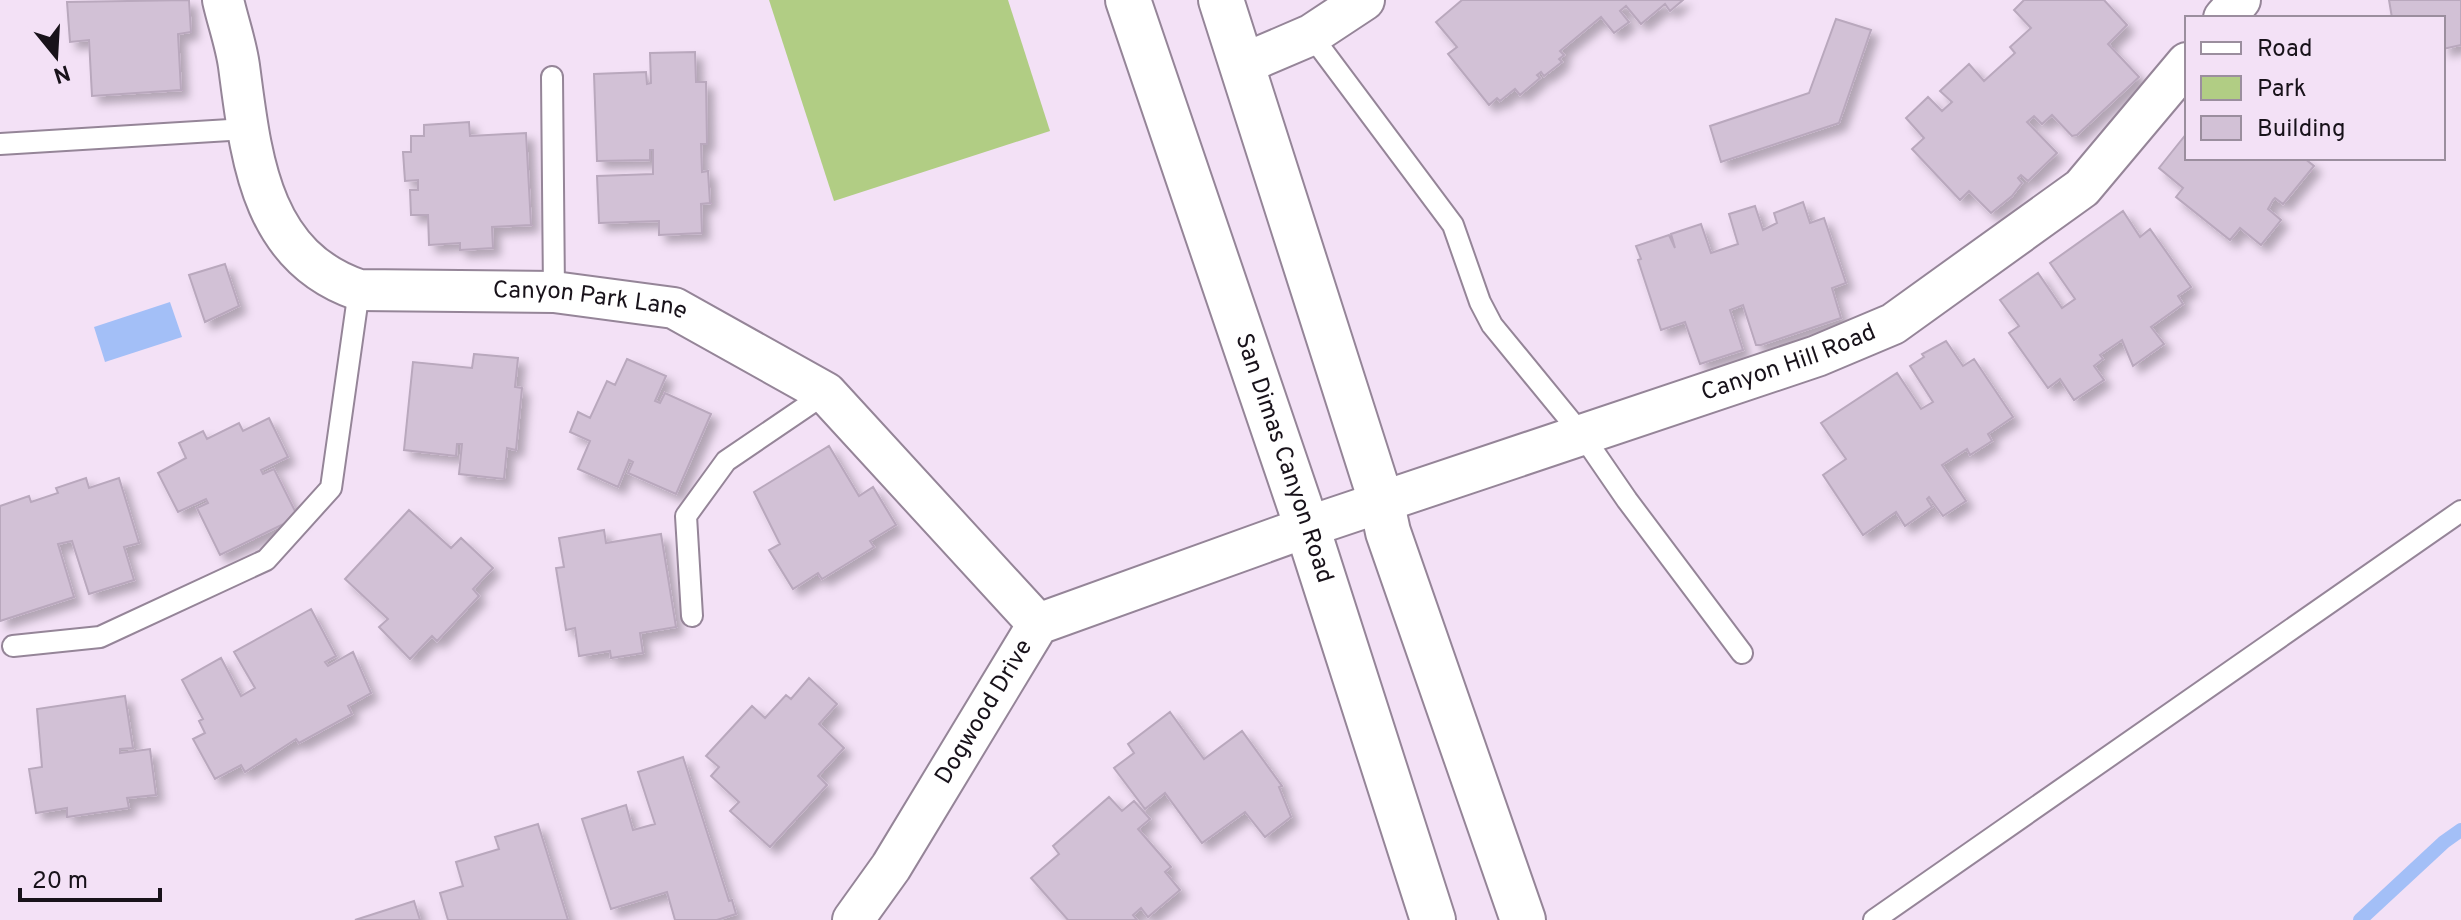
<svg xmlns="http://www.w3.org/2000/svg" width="2461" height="920" font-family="Overpass,sans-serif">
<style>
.green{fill:#b1cd84}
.water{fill:#a3bff7}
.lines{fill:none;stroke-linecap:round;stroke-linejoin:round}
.stream{stroke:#a3bff7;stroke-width:14}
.building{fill:#d2c1d6;stroke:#b9a8bd;stroke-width:2;filter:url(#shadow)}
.service-casing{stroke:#958598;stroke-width:24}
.minor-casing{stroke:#958598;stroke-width:44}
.tertiary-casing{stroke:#958598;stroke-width:48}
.service{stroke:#fff;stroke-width:20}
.minor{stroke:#fff;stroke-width:40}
.tertiary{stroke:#fff;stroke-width:44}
.labels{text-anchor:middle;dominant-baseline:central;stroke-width:8;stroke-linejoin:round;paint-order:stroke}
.street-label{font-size:24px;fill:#18121a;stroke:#f3e1f6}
</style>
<defs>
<filter id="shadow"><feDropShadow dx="7" dy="7" stdDeviation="4" flood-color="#0004"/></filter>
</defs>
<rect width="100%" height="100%" fill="#f3e1f6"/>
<path class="green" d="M769 0H1008L1050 131 834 201Z"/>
<path class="water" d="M170 302 182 337 105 362 94 327Z"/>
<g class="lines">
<path class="stream" d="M2360 920 2444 842 2461 830"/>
</g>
<path class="building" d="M189 0 191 32 178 34 181 90 92 96 89 40 70 42 67 2Z
M1462 0H1683L1670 11 1665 4 1641 24 1626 6 1620 11 1629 22 1614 33 1601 17 1560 51 1564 55 1559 59 1562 62 1544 76 1541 72 1537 75 1540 78 1520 95 1515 89 1500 101 1497 98 1489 105 1448 54 1457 47 1436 22Z
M2024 0H2104L2127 25 2108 44 2139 77 2077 135 2072 136 2052 115 2042 124 2034 116 2027 122 2057 153 2028 181 2021 175 2018 178 2022 183 2012 196 1991 213 1969 191 1960 200 1912 149 1924 138 1906 118 1928 97 1942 111 1952 102 1940 91 1969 64 1984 81 2015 53 2010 47 2031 28 2014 10Z
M2389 0H2461V45L2443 49V18H2392Z
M1836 19 1871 30 1839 123 1721 162 1710 126 1809 93Z
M695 52 696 82H706L707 144H701L702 172 708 171 710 203 701 204 702 233 659 235V221L599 223 597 176 653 174V150H650V160L597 161 594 74 646 72 647 84 651 83 650 53Z
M469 122 470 136 526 133 531 225 492 227 493 248 460 250V243L429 245 428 215H411L410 190H418V180L405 181 403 152H411V136H424V125Z
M2187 133V158H2304L2314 166 2283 204 2275 198 2273 200 2268 209 2281 220 2261 245 2240 228 2230 240 2176 197 2183 188 2159 168Z
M1803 202 1810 223 1824 218 1846 283 1832 288 1841 318 1761 345H1756L1743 305 1730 310 1743 350 1700 364 1685 322 1661 330 1638 260 1641 259 1636 246 1669 235 1675 248 1671 234 1701 224 1711 253 1738 244 1729 214 1755 206 1763 230 1777 223 1774 213Z
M2123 211 2140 237 2150 229 2191 287 2178 296 2183 304 2151 327 2164 344 2133 366 2122 340 2100 355 2103 359 2094 366 2104 380 2074 400 2060 379 2048 388 2009 333 2019 326 2000 300 2038 273 2062 308 2075 299 2050 263Z
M225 264 239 306 205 322 189 275Z
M1946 341 1963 366 1974 359 2013 417 1988 434 1992 441 1970 455 1967 449 1942 465 1966 501 1943 516 1929 497 1927 499 1932 507 1905 526 1896 512 1863 535 1823 475 1846 459 1821 423 1897 373 1921 409 1933 402 1910 366 1924 357 1922 354Z
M474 354 518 358 515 387 522 388 516 450 507 448 504 479 459 474 462 444H457L456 456 404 450 413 362 472 368Z
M627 359 666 376 655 401 660 403 665 393 711 414 676 494 628 473 633 462 629 460 618 487 578 469 590 441 570 432 578 412 590 418 607 381 615 385Z
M269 418 288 457 261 470 263 474 274 469 298 517 220 555 197 508 208 503 206 499 178 512 158 473 186 458 179 443 203 431 207 439 239 423 243 431Z
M829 446 859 496 873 487 896 525 870 541 874 547 822 579 818 573 793 589 769 550 780 544 754 492Z
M86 478 89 488 119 478 139 543 124 547 134 580 89 594 72 541 58 544 74 597 0 621V506L29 496 31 502 58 493 56 488Z
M409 510 451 548 461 538 493 568 473 589 479 596 437 641 432 636 410 659 379 627 388 619 345 579Z
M604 530 606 543 661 534 676 627 640 633 643 653 611 658 610 651 579 656 575 628 566 630 556 568 564 567 559 538Z
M311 609 336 656 325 662 328 666 353 652 371 693 348 706 352 714 299 743 296 739 245 772 241 765 215 779 193 739 205 733 199 721 203 719 182 680 221 658 241 696 255 688 234 652Z
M809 678 837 704 819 724 844 748 818 776 827 785 770 847 730 811 739 802 711 776 719 767 706 756 752 706 765 718 786 695 791 699Z
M125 696 133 748 120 749V753L150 749 156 795 127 798 129 808 67 817V808L36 813 29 769 42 767 37 709Z
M1170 712 1204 759 1242 731 1282 786 1279 787 1291 817 1265 837 1245 812 1202 843 1165 793 1145 809 1114 768 1134 753 1128 744Z
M683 757 729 901 732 900 736 914 717 920H675L667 892 611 909 582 819 626 805 633 830 655 824 638 772Z
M1109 797 1122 811 1134 801 1150 819 1138 829 1171 867 1165 872 1180 890 1148 917 1141 908 1133 915 1137 920H1068L1031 878 1059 854 1053 846Z
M538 824 568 920H448L440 893 463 886 456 862 499 849 495 837Z
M414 901 420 920H355Z"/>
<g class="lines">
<defs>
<path id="service" d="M1311 35 1453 225 1480 302 1492 325 1583 436 1627 500 1742 653
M552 77 554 292
M0 144 246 129
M692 616 686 516 726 461 826 393
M13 646 100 637 266 560 331 488 359 290
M1874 920 2461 511"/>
<g id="minor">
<path id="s1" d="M223 0C228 22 236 44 239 66 251 155 259 256 359 290L554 292 674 308 826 393 1038 624"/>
<path d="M2224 18 2240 0"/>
<path d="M1241 65 1311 35 1364 0"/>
<path id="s2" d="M853 920 891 867 1038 624 1307 527 1817 356 1893 324 2082 188 2187 63"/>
</g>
<g id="tertiary">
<path id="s3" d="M1128 0 1307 527 1433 920"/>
<path d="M1221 0 1382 504 1388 532 1523 920"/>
</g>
</defs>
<use href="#service" class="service-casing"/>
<use href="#minor" class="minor-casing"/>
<use href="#tertiary" class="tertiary-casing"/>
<use href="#service" class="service"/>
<use href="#minor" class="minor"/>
<use href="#tertiary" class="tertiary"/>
</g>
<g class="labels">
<g class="street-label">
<text stroke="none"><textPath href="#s1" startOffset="570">Canyon Park Lane</textPath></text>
<text stroke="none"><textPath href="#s2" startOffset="1144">Canyon Hill Road</textPath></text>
<text stroke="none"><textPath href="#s3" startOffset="484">San Dimas Canyon Road</textPath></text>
<text stroke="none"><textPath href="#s2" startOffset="246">Dogwood Drive</textPath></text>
</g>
</g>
<rect x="2185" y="16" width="260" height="144" fill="#f3e1f6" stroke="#9b8e9e" stroke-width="2"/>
<rect x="2201" y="42" width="40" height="12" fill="#ffffff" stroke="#9b8e9e" stroke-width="2"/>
<text x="2257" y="56" font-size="24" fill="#18121a">Road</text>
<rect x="2201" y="76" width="40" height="24" fill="#b1cd84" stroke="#9b8e9e" stroke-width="2"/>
<text x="2257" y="96" font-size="24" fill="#18121a">Park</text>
<rect x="2201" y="116" width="40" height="24" fill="#d2c1d6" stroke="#9b8e9e" stroke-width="2"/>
<text x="2257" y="136" font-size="24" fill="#18121a">Building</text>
<g transform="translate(56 56) rotate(162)" stroke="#f3e1f6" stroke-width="6" paint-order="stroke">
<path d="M0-6L14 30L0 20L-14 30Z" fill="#18121a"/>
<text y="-12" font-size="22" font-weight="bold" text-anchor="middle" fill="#18121a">N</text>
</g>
<path d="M20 888v12h140v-12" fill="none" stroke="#18121a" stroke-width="4"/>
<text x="32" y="888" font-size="24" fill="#18121a" stroke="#f3e1f6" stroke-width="6" paint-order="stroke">20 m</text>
</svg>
